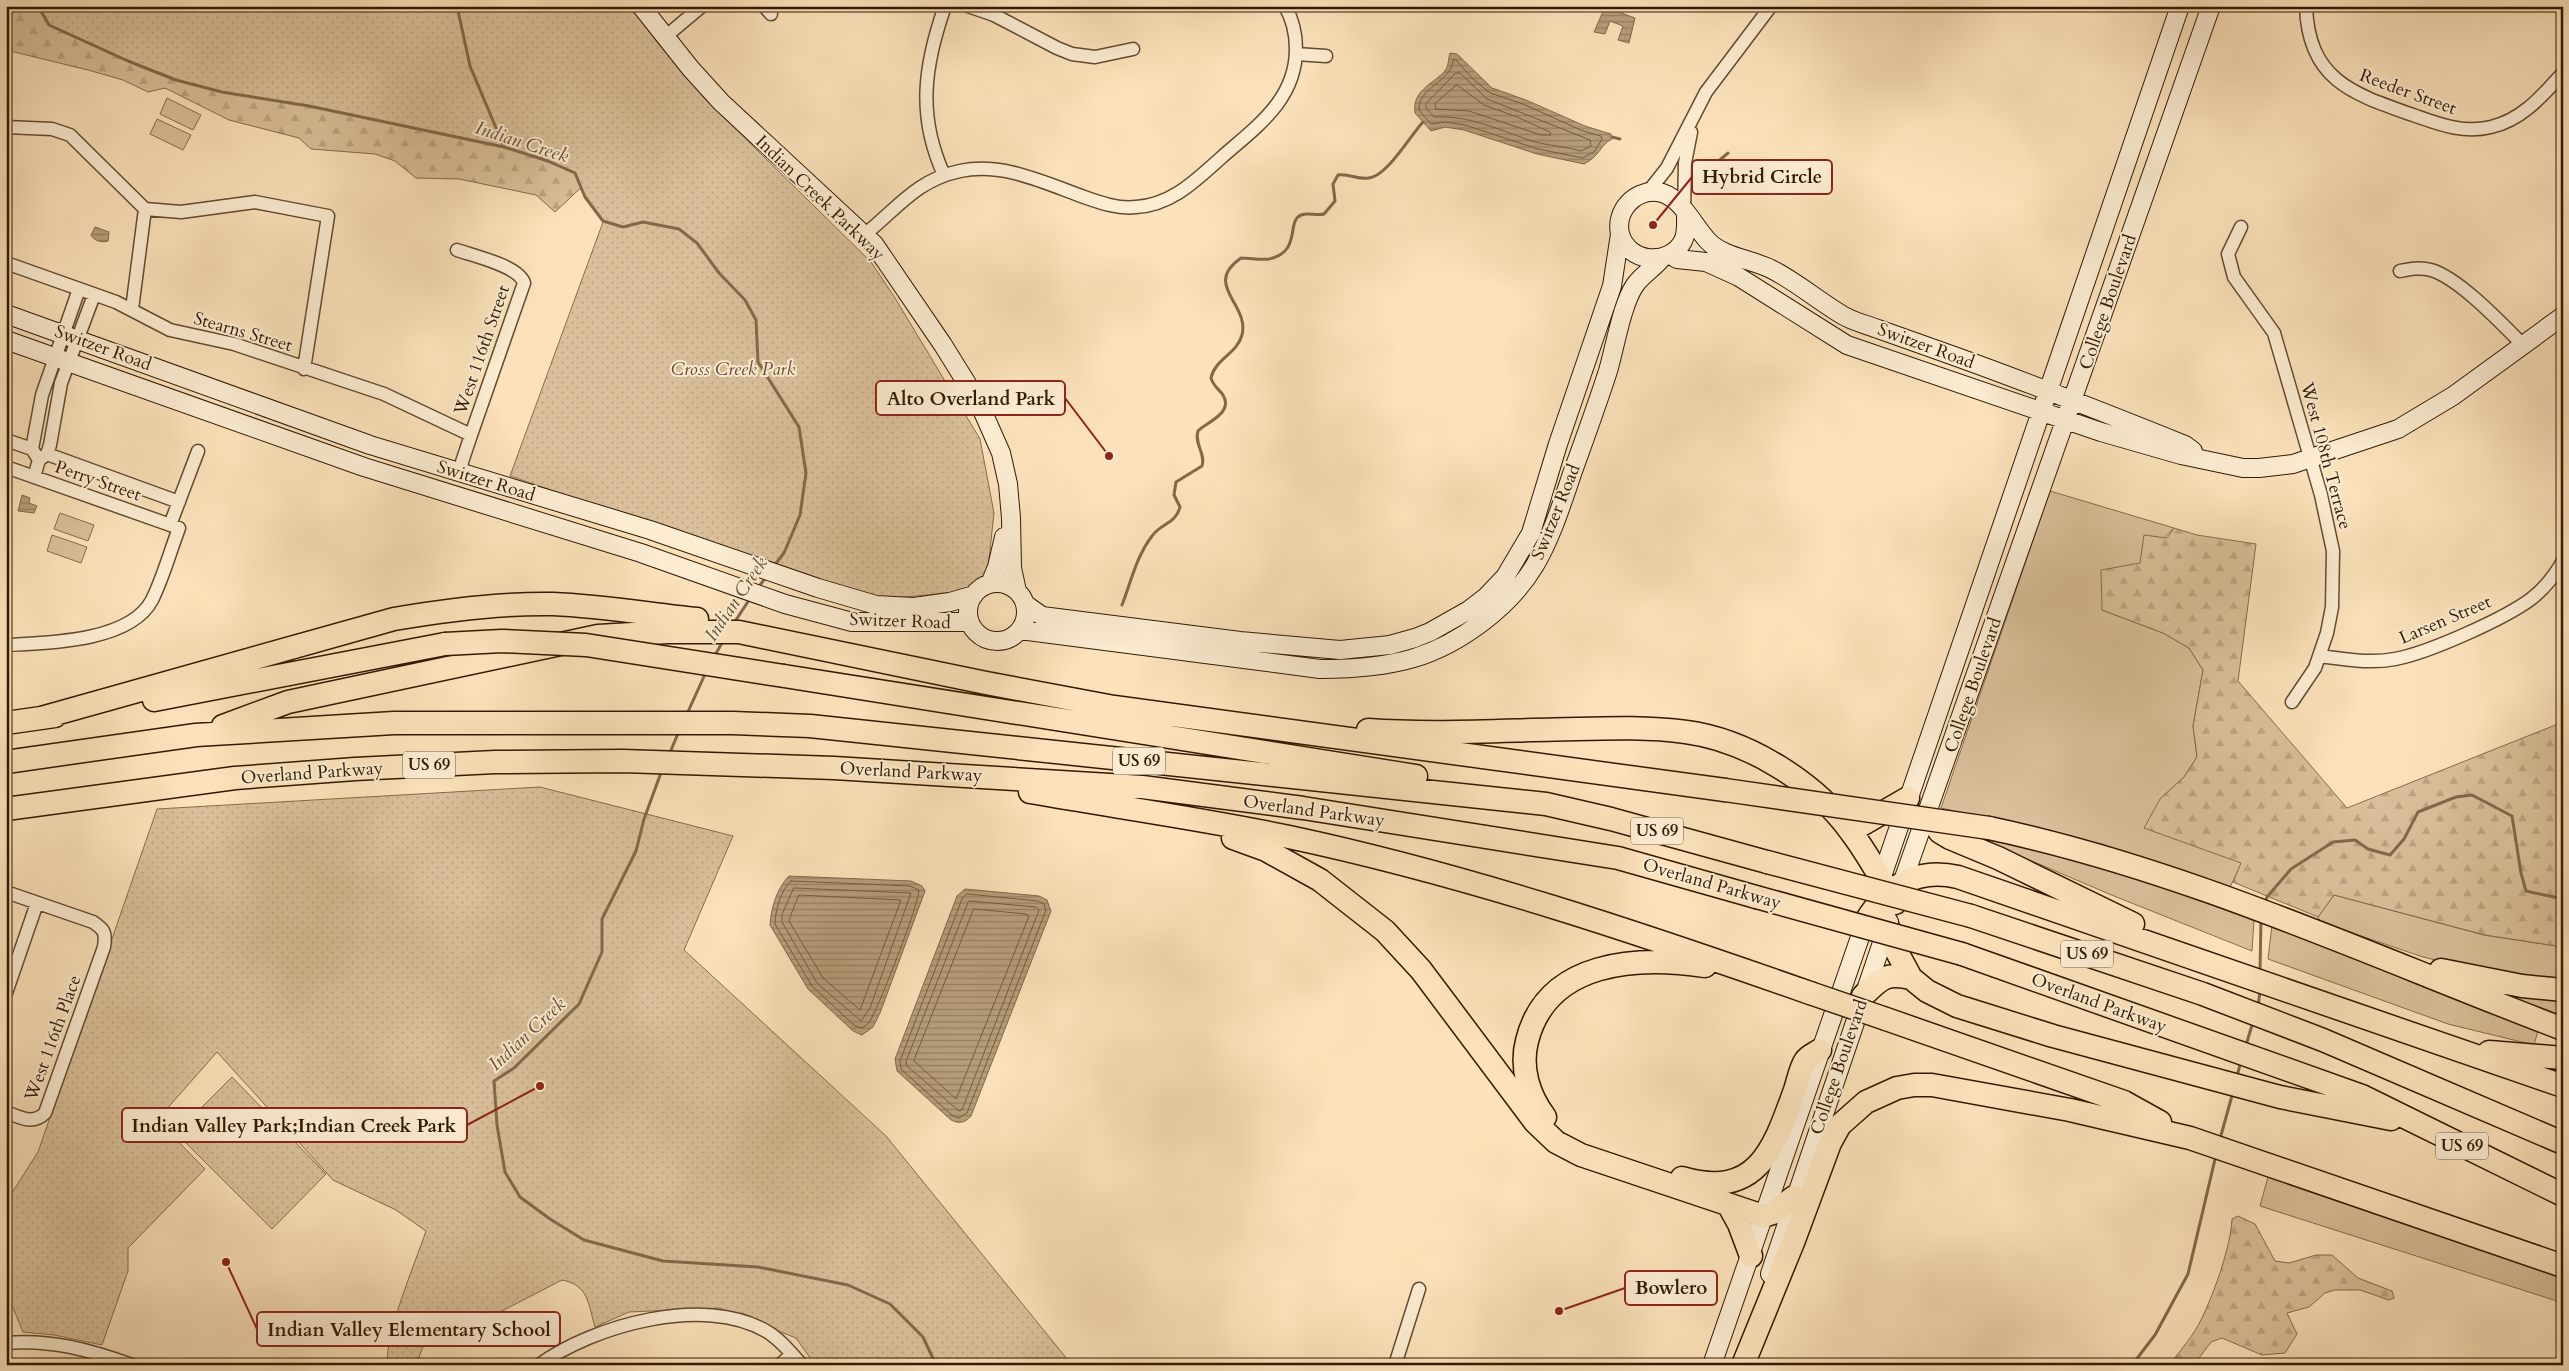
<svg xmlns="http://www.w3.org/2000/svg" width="2569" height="1371" font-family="Cardo,serif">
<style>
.grass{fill:#d9c09a;stroke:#866c4d}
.forest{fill:url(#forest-firs);stroke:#866c4d}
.park{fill:url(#park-dots);stroke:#866c4d}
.water{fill:url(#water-rules);stroke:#82694a}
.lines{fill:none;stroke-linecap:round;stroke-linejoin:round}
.shore{stroke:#745c3e;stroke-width:1}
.stream{stroke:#82694a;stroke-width:3}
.street-casing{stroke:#644b2e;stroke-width:15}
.secondary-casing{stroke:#321900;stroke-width:20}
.highway-casing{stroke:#321900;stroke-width:25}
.street{stroke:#fcecd2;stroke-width:12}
.secondary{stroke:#fcecd2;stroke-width:18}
.highway{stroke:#fbe2ba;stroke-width:22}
.highway-bridge-casing{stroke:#321900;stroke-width:25;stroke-linecap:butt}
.highway-bridge{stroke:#fbe2ba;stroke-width:22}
.labels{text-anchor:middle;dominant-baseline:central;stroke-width:4;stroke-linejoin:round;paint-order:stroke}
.shield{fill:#fcecd2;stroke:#6f583f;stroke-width:1}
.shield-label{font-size:16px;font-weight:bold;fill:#321900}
.street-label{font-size:18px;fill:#321900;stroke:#fcecd2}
.park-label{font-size:18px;font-style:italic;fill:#644b2e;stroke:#fcecd2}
.water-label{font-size:19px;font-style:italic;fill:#674e31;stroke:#fcecd2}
.leader{fill:none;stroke:#8f2418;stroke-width:2}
.callout-dot{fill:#8f2418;stroke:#fcecd2;stroke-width:2}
.callout{fill:#fcecd2;stroke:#8f2418;stroke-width:2}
.callout-label{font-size:19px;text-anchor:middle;font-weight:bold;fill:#321900}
</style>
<defs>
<pattern id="forest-firs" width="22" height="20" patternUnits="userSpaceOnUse" patternTransform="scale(1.25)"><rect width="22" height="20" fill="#d9c09a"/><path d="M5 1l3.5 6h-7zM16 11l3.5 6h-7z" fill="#bba483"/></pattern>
<pattern id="park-dots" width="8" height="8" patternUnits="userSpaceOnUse" patternTransform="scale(1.25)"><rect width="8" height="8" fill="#d9c09a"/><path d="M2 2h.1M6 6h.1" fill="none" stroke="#bba483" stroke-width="1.8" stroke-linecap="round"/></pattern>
<pattern id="water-rules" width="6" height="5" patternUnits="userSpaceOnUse" patternTransform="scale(1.25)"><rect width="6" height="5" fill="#b79e7b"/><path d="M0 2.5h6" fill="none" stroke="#958062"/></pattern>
</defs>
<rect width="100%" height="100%" fill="#fbe2ba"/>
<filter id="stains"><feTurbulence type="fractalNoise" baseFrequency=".004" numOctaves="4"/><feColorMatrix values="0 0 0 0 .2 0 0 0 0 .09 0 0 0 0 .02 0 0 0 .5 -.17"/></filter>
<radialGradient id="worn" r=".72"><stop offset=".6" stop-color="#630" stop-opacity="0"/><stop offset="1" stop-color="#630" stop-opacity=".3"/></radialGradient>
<path class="grass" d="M167 98 201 115 193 130 160 114Z
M157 119 191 135 183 150 150 134Z
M2050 491 2174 528 2140 563 2102 610 2163 633 2189 648 2203 670 2193 726 2197 757 2184 777 2160 799 2242 863 2230 887 2102 844 1941 808Z
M60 513 94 525 88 541 54 529Z
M52 535 87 547 81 563 47 551Z
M1984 836 2098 864 2254 919 2252 951 2109 894 1983 840Z
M2334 895 2484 935 2563 947V982L2477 970 2423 957 2320 922 2318 917Z
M2272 925 2539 1027 2534 1045 2448 1024 2268 959Z
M2476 985 2563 999V1021Z
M2268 1177 2563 1279V1303L2260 1206Z"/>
<path class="forest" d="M6 6H70L602 168 555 212 536 195 459 179 416 178 395 161 375 154 311 149 299 138 229 120 165 88 148 92 123 80 88 70 6 50Z
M2174 528 2197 535 2256 544 2238 681 2347 808 2563 722V947L2485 935 2334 895 2318 917 2233 882 2241 863 2144 828 2160 799 2184 777 2197 757 2193 726 2203 670 2189 648 2163 633 2102 610 2101 570 2140 563 2144 535 2167 538Z
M2238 1216 2255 1224 2275 1261 2289 1263 2316 1255H2332L2358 1278 2392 1291 2394 1298 2389 1300 2360 1290H2335L2325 1293 2309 1307 2287 1313 2297 1334 2285 1353 2262 1355 2222 1338 2211 1342 2194 1365H2169C2181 1350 2194 1335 2202 1318 2214 1293 2231 1246 2232 1219Z"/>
<path class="park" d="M38 6H630L657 42 704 98 871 262 895 298 980 439 994 513 987 578 959 592 872 600 510 476 603 222 585 197 575 173 528 154 478 141 309 106 222 92 176 80 128 61 49 25Z
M540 787 733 836 684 950 886 1136 1072 1365H815L796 1338 720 1308 629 1312 595 1327C588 1304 589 1285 562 1280L465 1330 423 1347 416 1365H387C386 1331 414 1266 426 1231L396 1210 333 1180 217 1052 157 1120 205 1169 128 1248V1271L102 1345 54 1335 23 1332 6 1291V1202L38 1152 157 809Z
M232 1077 326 1174 272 1229 176 1133Z"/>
<path class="water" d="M1605 7 1635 18 1629 43 1618 40 1623 26 1610 21 1605 34 1594 32Z
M1450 53 1457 54 1492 88 1526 100 1585 126 1611 134 1612 139C1601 144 1599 157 1584 164L1537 154 1464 130 1445 127 1431 131 1415 113C1412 91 1431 85 1444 72 1449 67 1448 59 1450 53Z
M95 227 109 232 108 241C102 243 94 241 91 235Z
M22 495 30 498 29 503 37 506 34 513 18 511Z
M789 876 911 881 922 886 925 891 880 1013 873 1027 862 1035 853 1031 808 989 770 925C771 908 777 888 789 876Z
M965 889 1039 896 1047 900 1051 911 971 1116C965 1123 959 1124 951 1120L897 1071 895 1059 957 896Z"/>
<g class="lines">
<path class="shore" d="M1456 60 1473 79 1490 93 1523 104 1583 131 1601 136 1602 139 1595 151 1583 158 1538 149 1465 125 1445 122 1431 124 1419 110C1418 87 1450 83 1453 61Z
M1456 73H1460L1487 99 1590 140 1591 146 1581 151C1565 146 1548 146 1532 141 1499 130 1469 115 1434 117L1426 108V104Z
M1457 85 1484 105 1517 117 1550 132 1551 135H1541L1469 111 1436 109 1435 104Z
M791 881 910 886 919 890C919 904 880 1004 870 1021 868 1024 865 1026 862 1028L855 1026 812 986 775 924C775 911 781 890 791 881Z
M794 888 911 893 870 1008 861 1021 817 983 782 922V915Z
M967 894 1038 901 1044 904 1046 910 967 1113 959 1118 953 1116 901 1069 900 1061 962 899Z
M799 895 901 900 860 1010 823 978 789 921Z
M969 901 1036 907 1039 910 962 1110 959 1111 907 1066 906 1062Z
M974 909 1026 914 1029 916 956 1099 914 1061Z"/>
<path class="stream" d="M38 6 49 25 128 61 176 80 222 92 309 106 504 147 548 161 575 173 585 197 603 221 623 227 643 222 679 229 697 243 719 273 745 300 756 320 758 362 799 427 806 473 800 515 784 553 774 566
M457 6 470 66 504 147
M1612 137 1620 139
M1715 164 1728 153
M758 588 766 577
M1122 605C1131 582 1136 557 1152 536 1161 523 1176 524 1180 507L1174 495 1176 482 1202 466C1206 453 1194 445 1198 431 1207 422 1234 413 1223 395 1219 389 1213 386 1211 378 1215 359 1237 354 1242 335 1250 304 1202 285 1241 258 1250 258 1260 260 1269 259 1302 252 1286 221 1301 215 1308 212 1317 216 1324 214L1335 201 1333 184 1338 175C1349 173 1357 180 1369 178 1387 176 1410 136 1423 122
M734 623 751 597
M714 657 723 641
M687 714 706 672
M669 755 679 731
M662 770 644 819 636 851 602 919V952L579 1004 514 1068 494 1081 497 1125 505 1172 520 1197 550 1219 584 1240 663 1261 758 1267 848 1285 890 1304 923 1337 936 1365
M2265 903 2267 897 2291 869 2333 842 2355 840 2368 849 2390 855 2404 839 2418 812 2456 797 2472 795 2512 816 2521 873 2526 891 2563 899
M2260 972 2261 918
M2258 1007 2260 991
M2246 1045 2253 1022
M2237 1076 2241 1061
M2220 1139 2233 1092
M2132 1365 2155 1335 2188 1274 2216 1155"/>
<defs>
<path id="street" d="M764 6 771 14
M968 6 994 15 1057 48 1072 54 1095 57 1133 49
M2306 6C2308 80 2353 94 2413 115 2439 124 2463 134 2491 127 2522 120 2542 96 2563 73
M665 37 702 6
M1296 54 1326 56
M6 127 52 129 70 135 145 209 181 212 255 202 328 216 304 369
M944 175C917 116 924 66 945 6
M1648 192 1667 168 1706 92 1771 6
M1684 211 1685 163 1691 132
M2241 227 2228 254 2234 277 2274 333 2321 495 2333 551 2332 607 2327 633 2315 668 2292 702
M864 235C897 209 916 180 960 171 1003 162 1045 183 1084 197 1101 203 1118 209 1136 207 1172 205 1196 180 1222 157 1256 127 1296 100 1296 49 1296 34 1293 20 1285 6
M457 250C474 256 519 266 524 283L471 435 462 462 461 474
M6 263 116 302 170 330 234 344 384 394 471 435
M2400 271C2410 269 2420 267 2431 270 2459 278 2502 324 2523 345
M132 309 145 209
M6 440 32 449
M47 454 179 502
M39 460 32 449 42 395 79 289
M6 467 179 528C170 552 163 578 152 600 130 642 47 643 6 645
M34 477 39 460 47 454 50 445 61 383 94 295
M170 525 198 451
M2319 656C2344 659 2370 664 2395 659 2428 653 2504 619 2531 599 2544 589 2555 575 2563 561
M6 892 93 922C105 930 106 933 104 947L45 1113C33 1125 21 1118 6 1112
M6 993 37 903
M6 1343C51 1339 90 1350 132 1365
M539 1365C594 1325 704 1295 766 1331 780 1339 791 1353 802 1365
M780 1365 792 1354
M1395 1365 1419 1289"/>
<path id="secondary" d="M641 6 691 69 721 102 874 244 943 345 979 403 1001 453 1008 484 1011 518 1012 568 1017 591
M1686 215C1686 224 1687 233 1683 241 1669 267 1628 263 1620 234 1615 211 1634 190 1657 192 1680 194 1693 225 1708 241 1723 257 1751 259 1771 269 1795 281 1816 299 1839 313 1850 321 1865 324 1878 329 1904 338 1929 347 1954 356 2032 384 2108 414 2185 445L2193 451
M1671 255 1677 259 1706 262 1739 277 1847 345 2101 432 2181 455 2243 468H2259L2293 464 2398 429 2453 396 2563 316
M6 314 370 445 650 530 818 588 876 605 914 607 950 602 974 595
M6 340 364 467 641 553 785 604 852 622H970
M968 612a29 29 0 1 1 58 0a29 29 0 1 1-58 0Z
M990 584 997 567 1004 537
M1025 604 1042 616 1240 641 1340 650 1390 645 1415 638 1430 632 1469 610 1486 597 1505 577 1531 533 1558 444 1612 286 1620 234
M1020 630 1320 669C1351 669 1384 667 1414 658 1460 644 1510 607 1535 565 1552 536 1562 503 1573 471 1585 438 1597 405 1608 371 1615 347 1622 304 1635 285 1643 274 1654 268 1662 258
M1878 888 2180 6
M1899 892 2211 6
M1770 1274 1889 922
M1712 1365 1868 914"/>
<path id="highway" d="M784 676 1416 776
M154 700 445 644
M41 718 394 619C446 610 499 603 553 604 601 606 649 614 697 619
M6 723 55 716
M223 726 288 702 598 636 668 632H739L986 683 1114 707 1725 790
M1368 730C1437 735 1507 730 1577 729 1613 728 1650 727 1686 732 1747 740 1815 782 1851 832 1868 854 1881 879 1895 903
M6 762 196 735 394 723H733L810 726 1546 804 1611 819 1767 862
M1030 792C1116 807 1204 819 1289 837 1467 875 1639 933 1810 993
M6 809 235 778 355 769 495 762 623 761 834 768 1142 787 1303 808 1618 858 1756 897
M1927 814 1940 832 1950 838 1998 858 2133 924
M1989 828C2188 870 2373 957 2563 1029
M1851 831 1908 798
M1233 838 1266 850 1320 880 1385 931 1421 970 1535 1122 1556 1142 1581 1155 1763 1216 1773 1213 1794 1197
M1876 894 1897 952 1911 978 1927 991 1957 1006 2053 1036 2280 1097 2391 1119
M1971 916 2203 994 2323 1040 2563 1143
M1863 926C1884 889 1913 867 1958 877L2563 1086
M1962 954 2362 1096 2563 1195
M2441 970 2522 986 2563 990
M1863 996C1880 979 1886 972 1911 978
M1886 1019 2124 1102 2160 1122
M2489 1052 2563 1058
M1545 1117C1529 1096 1520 1068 1527 1041 1547 960 1638 956 1705 966
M1682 1178C1758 1200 1774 1148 1795 1090 1798 1081 1800 1069 1805 1061 1808 1056 1816 1053 1820 1050
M1729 1206 1739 1224 1751 1256
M1743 1365 1794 1240 1830 1143 1840 1125 1866 1102 1897 1088 1914 1085H1932L2070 1110 2190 1138 2563 1266"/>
</defs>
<use href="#street" class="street-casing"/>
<use href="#secondary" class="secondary-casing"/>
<use href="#highway" class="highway-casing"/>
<use href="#street" class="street"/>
<use href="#secondary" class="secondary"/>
<use href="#highway" class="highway"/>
<defs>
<path id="highway-bridge" d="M445 644 502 641 586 645 784 676
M1725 790 1989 828
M1767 862 1971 916
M1756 897 1962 954
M1810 993 1886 1019"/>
</defs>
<use href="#highway-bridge" class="highway-bridge-casing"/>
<use href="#highway-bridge" class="highway-bridge"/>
</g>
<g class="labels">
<g class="shield">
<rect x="1113" y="747.5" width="52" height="27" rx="4"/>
<rect x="403" y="751.5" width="52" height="27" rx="4"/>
<rect x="1631" y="817.5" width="52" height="27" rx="4"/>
<rect x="2061" y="940.5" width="52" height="27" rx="4"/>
<rect x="2436" y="1132.5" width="52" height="27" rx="4"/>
</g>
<g class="shield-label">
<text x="1139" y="761">US 69</text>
<text x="429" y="765">US 69</text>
<text x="1657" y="831">US 69</text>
<text x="2087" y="954">US 69</text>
<text x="2462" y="1146">US 69</text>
</g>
<g class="street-label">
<text transform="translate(2408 92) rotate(20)">Reeder Street</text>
<text transform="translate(820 198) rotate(44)">Indian Creek Parkway</text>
<text transform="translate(2108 302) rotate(-71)">College Boulevard</text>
<text transform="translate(243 332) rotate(16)">Stearns Street</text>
<text transform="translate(1926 346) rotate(20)">Switzer Road</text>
<text transform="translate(103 348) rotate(20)">Switzer Road</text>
<text transform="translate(482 350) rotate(-71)">West 116th Street</text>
<text transform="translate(2326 456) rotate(75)">West 108th Terrace</text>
<text transform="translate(98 481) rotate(19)">Perry Street</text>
<text transform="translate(486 481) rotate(17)">Switzer Road</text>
<text transform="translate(1556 512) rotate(-68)">Switzer Road</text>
<text transform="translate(2445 620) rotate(-23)">Larsen Street</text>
<text transform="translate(900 621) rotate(2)">Switzer Road</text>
<text transform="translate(1973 685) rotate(-71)">College Boulevard</text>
<text transform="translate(911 772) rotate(3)">Overland Parkway</text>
<text transform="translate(312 773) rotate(-4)">Overland Parkway</text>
<text transform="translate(1314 811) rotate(8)">Overland Parkway</text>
<text transform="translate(1712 884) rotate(16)">Overland Parkway</text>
<text transform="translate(2099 1003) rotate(20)">Overland Parkway</text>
<text transform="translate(53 1038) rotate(-70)">West 116th Place</text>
<text transform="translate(1839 1067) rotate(-71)">College Boulevard</text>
</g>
<g class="park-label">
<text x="733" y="369">Cross Creek Park</text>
</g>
<g class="water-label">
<text transform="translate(522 142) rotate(18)">Indian Creek</text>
<text transform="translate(736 599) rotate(-56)">Indian Creek</text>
<text transform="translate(527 1034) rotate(-43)">Indian Creek</text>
</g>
</g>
<path class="leader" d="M1653 225L1692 177M1109 456L1065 398M540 1086L467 1125M1559 1311L1625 1288M226 1262L257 1329"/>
<g class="callout-dot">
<circle cx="1653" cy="225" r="5"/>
<circle cx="1109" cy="456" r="5"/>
<circle cx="540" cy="1086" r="5"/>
<circle cx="1559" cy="1311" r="5"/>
<circle cx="226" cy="1262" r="5"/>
</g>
<g class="callout">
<rect x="1692" y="160" width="140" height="34" rx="5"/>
<rect x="876" y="381" width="189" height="34" rx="5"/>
<rect x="122" y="1108" width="345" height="34" rx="5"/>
<rect x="1625" y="1271" width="92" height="34" rx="5"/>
<rect x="257" y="1312" width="303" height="34" rx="5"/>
</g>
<g class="callout-label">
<text x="1762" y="183">Hybrid Circle</text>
<text x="971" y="405">Alto Overland Park</text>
<text x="294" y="1132">Indian Valley Park;Indian Creek Park</text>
<text x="1671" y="1294">Bowlero</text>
<text x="409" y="1336">Indian Valley Elementary School</text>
</g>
<rect width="2569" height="1371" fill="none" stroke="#fbe2ba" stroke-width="25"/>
<rect x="8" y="8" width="2554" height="1356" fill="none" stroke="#321900" stroke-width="2.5"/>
<rect x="12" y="12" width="2544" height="1346" fill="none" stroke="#321900"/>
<rect width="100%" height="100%" filter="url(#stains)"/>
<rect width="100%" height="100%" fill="url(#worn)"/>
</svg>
